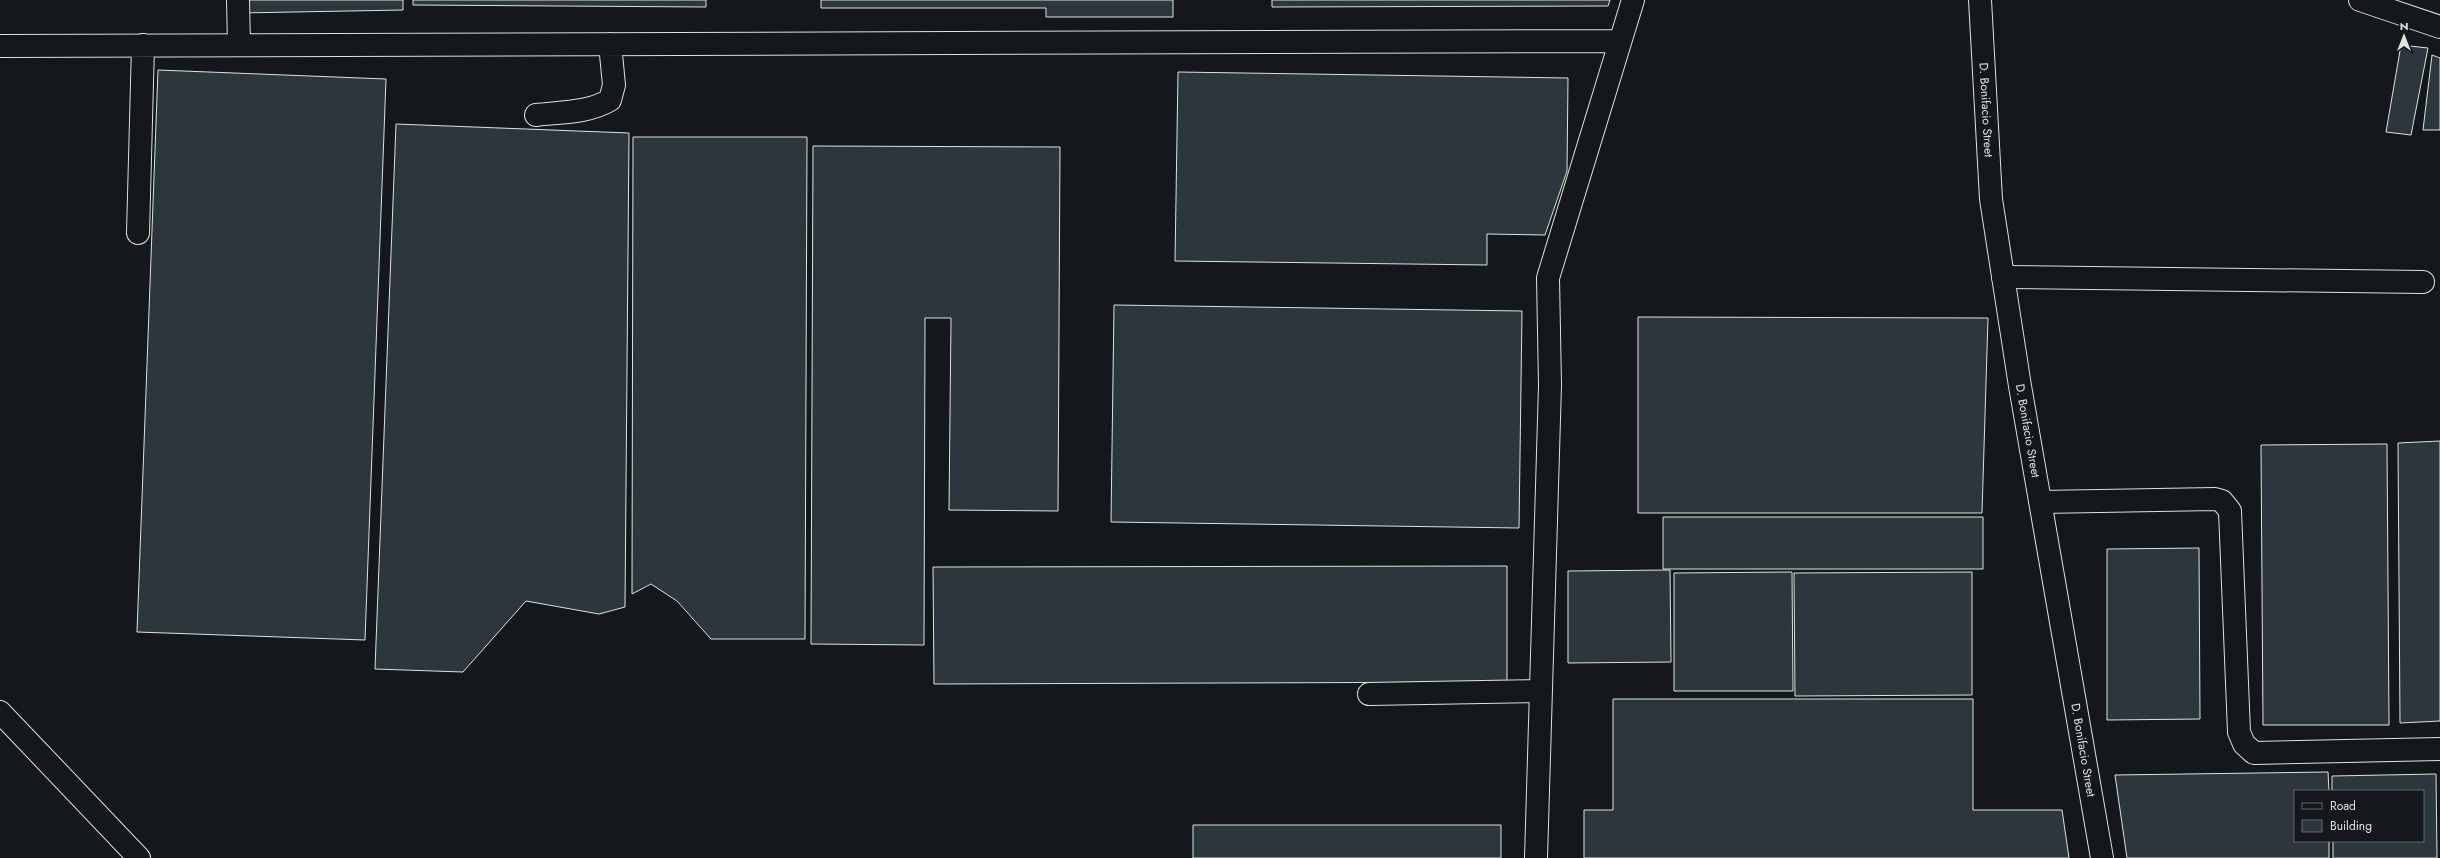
<svg xmlns="http://www.w3.org/2000/svg" width="2440" height="858" font-family="Jost,sans-serif">
<style>
.building{fill:#2c363c;stroke:#d8e6dc}
.lines{fill:none;stroke-linecap:round;stroke-linejoin:round}
.minor-casing{stroke:#d8e6dc;stroke-width:24}
.major-casing{stroke:#d8e6dc;stroke-width:24}
.minor{stroke:#14181c;stroke-width:22}
.major{stroke:#14181c;stroke-width:22}
.labels{text-anchor:middle;dominant-baseline:central;stroke-width:3;stroke-linejoin:round;paint-order:stroke}
.street-label{font-size:12px;fill:#d8e6dc;stroke:#14181c}
</style>
<rect width="100%" height="100%" fill="#14181c"/>
<path class="building" d="M240 0H403V10L240 13Z
M413 0H706V7L413 5Z
M821 0H1173V17H1046V8H821Z
M1272 0H1610L1608 6 1272 7Z
M2401 45 2428 48 2411 135 2386 132Z
M2432 55 2440 58V130H2423Z
M158 70 386 79 365 640 137 632Z
M1178 72 1568 78 1567 171 1545 235 1487 234V265L1175 261Z
M396 124 629 133 625 607 599 614 526 601 463 672 375 669Z
M633 137H807L805 639H711L677 601 651 584 632 594Z
M813 146 1060 147 1058 511 949 510 951 318H925L924 645 811 644Z
M1114 305 1522 311 1519 528 1111 522Z
M1638 317 1988 318 1982 513H1638Z
M2440 441V721L2400 723 2398 443Z
M2387 444 2389 725H2263L2261 445Z
M1663 517H1983V569H1663Z
M2199 548 2200 719 2107 720V549Z
M1507 566V682L934 684 933 567Z
M1670 570 1671 662 1568 663V571Z
M1792 572 1793 691H1674V573Z
M1972 572V695L1795 696 1794 573Z
M1613 699H1973V810H2062L2069 858H1584V810H1613Z
M2328 772 2329 791H2295V841H2329V858H2127L2115 775Z
M2436 774 2437 858H2333V841H2423V791H2332V776Z
M1193 825H1501V858H1193Z"/>
<g class="lines">
<defs>
<path id="minor" d="M238 0 239 45
M2360 0 2440 27
M0 46 1620 41
M536 115C561 112 588 113 610 100L614 85 610 44
M138 233 143 45
M2003 277 2423 282
M2041 502 2215 499 2222 501 2230 511 2239 732 2244 744 2254 753 2440 749
M1369 694 1541 691
M0 712 139 858
M1536 858 1550 385 1548 278 1633 0"/>
<g id="major">
<path id="s1" d="M1980 0 1991 199 2020 386 2102 858"/>
</g>
</defs>
<use href="#minor" class="minor-casing"/>
<use href="#major" class="major-casing"/>
<use href="#minor" class="minor"/>
<use href="#major" class="major"/>
</g>
<g class="labels">
<g class="street-label">
<text stroke="none"><textPath href="#s1" startOffset="110">D. Bonifacio Street</textPath></text>
<text stroke="none"><textPath href="#s1" startOffset="434">D. Bonifacio Street</textPath></text>
<text stroke="none"><textPath href="#s1" startOffset="758">D. Bonifacio Street</textPath></text>
</g>
</g>
<rect x="2294" y="790" width="130" height="52" fill="#14181c" stroke="#626a69"/>
<rect x="2302" y="803" width="20" height="6" fill="#14181c" stroke="#626a69"/>
<text x="2330" y="810" font-size="12" fill="#d8e6dc">Road</text>
<rect x="2302" y="820" width="20" height="12" fill="#2c363c" stroke="#626a69"/>
<text x="2330" y="830" font-size="12" fill="#d8e6dc">Building</text>
<g transform="translate(2404 36)" stroke="#14181c" stroke-width="3" paint-order="stroke">
<path d="M0-3L7 15L0 10L-7 15Z" fill="#d8e6dc"/>
<text y="-6" font-size="11" font-weight="bold" text-anchor="middle" fill="#d8e6dc">N</text>
</g>
</svg>
